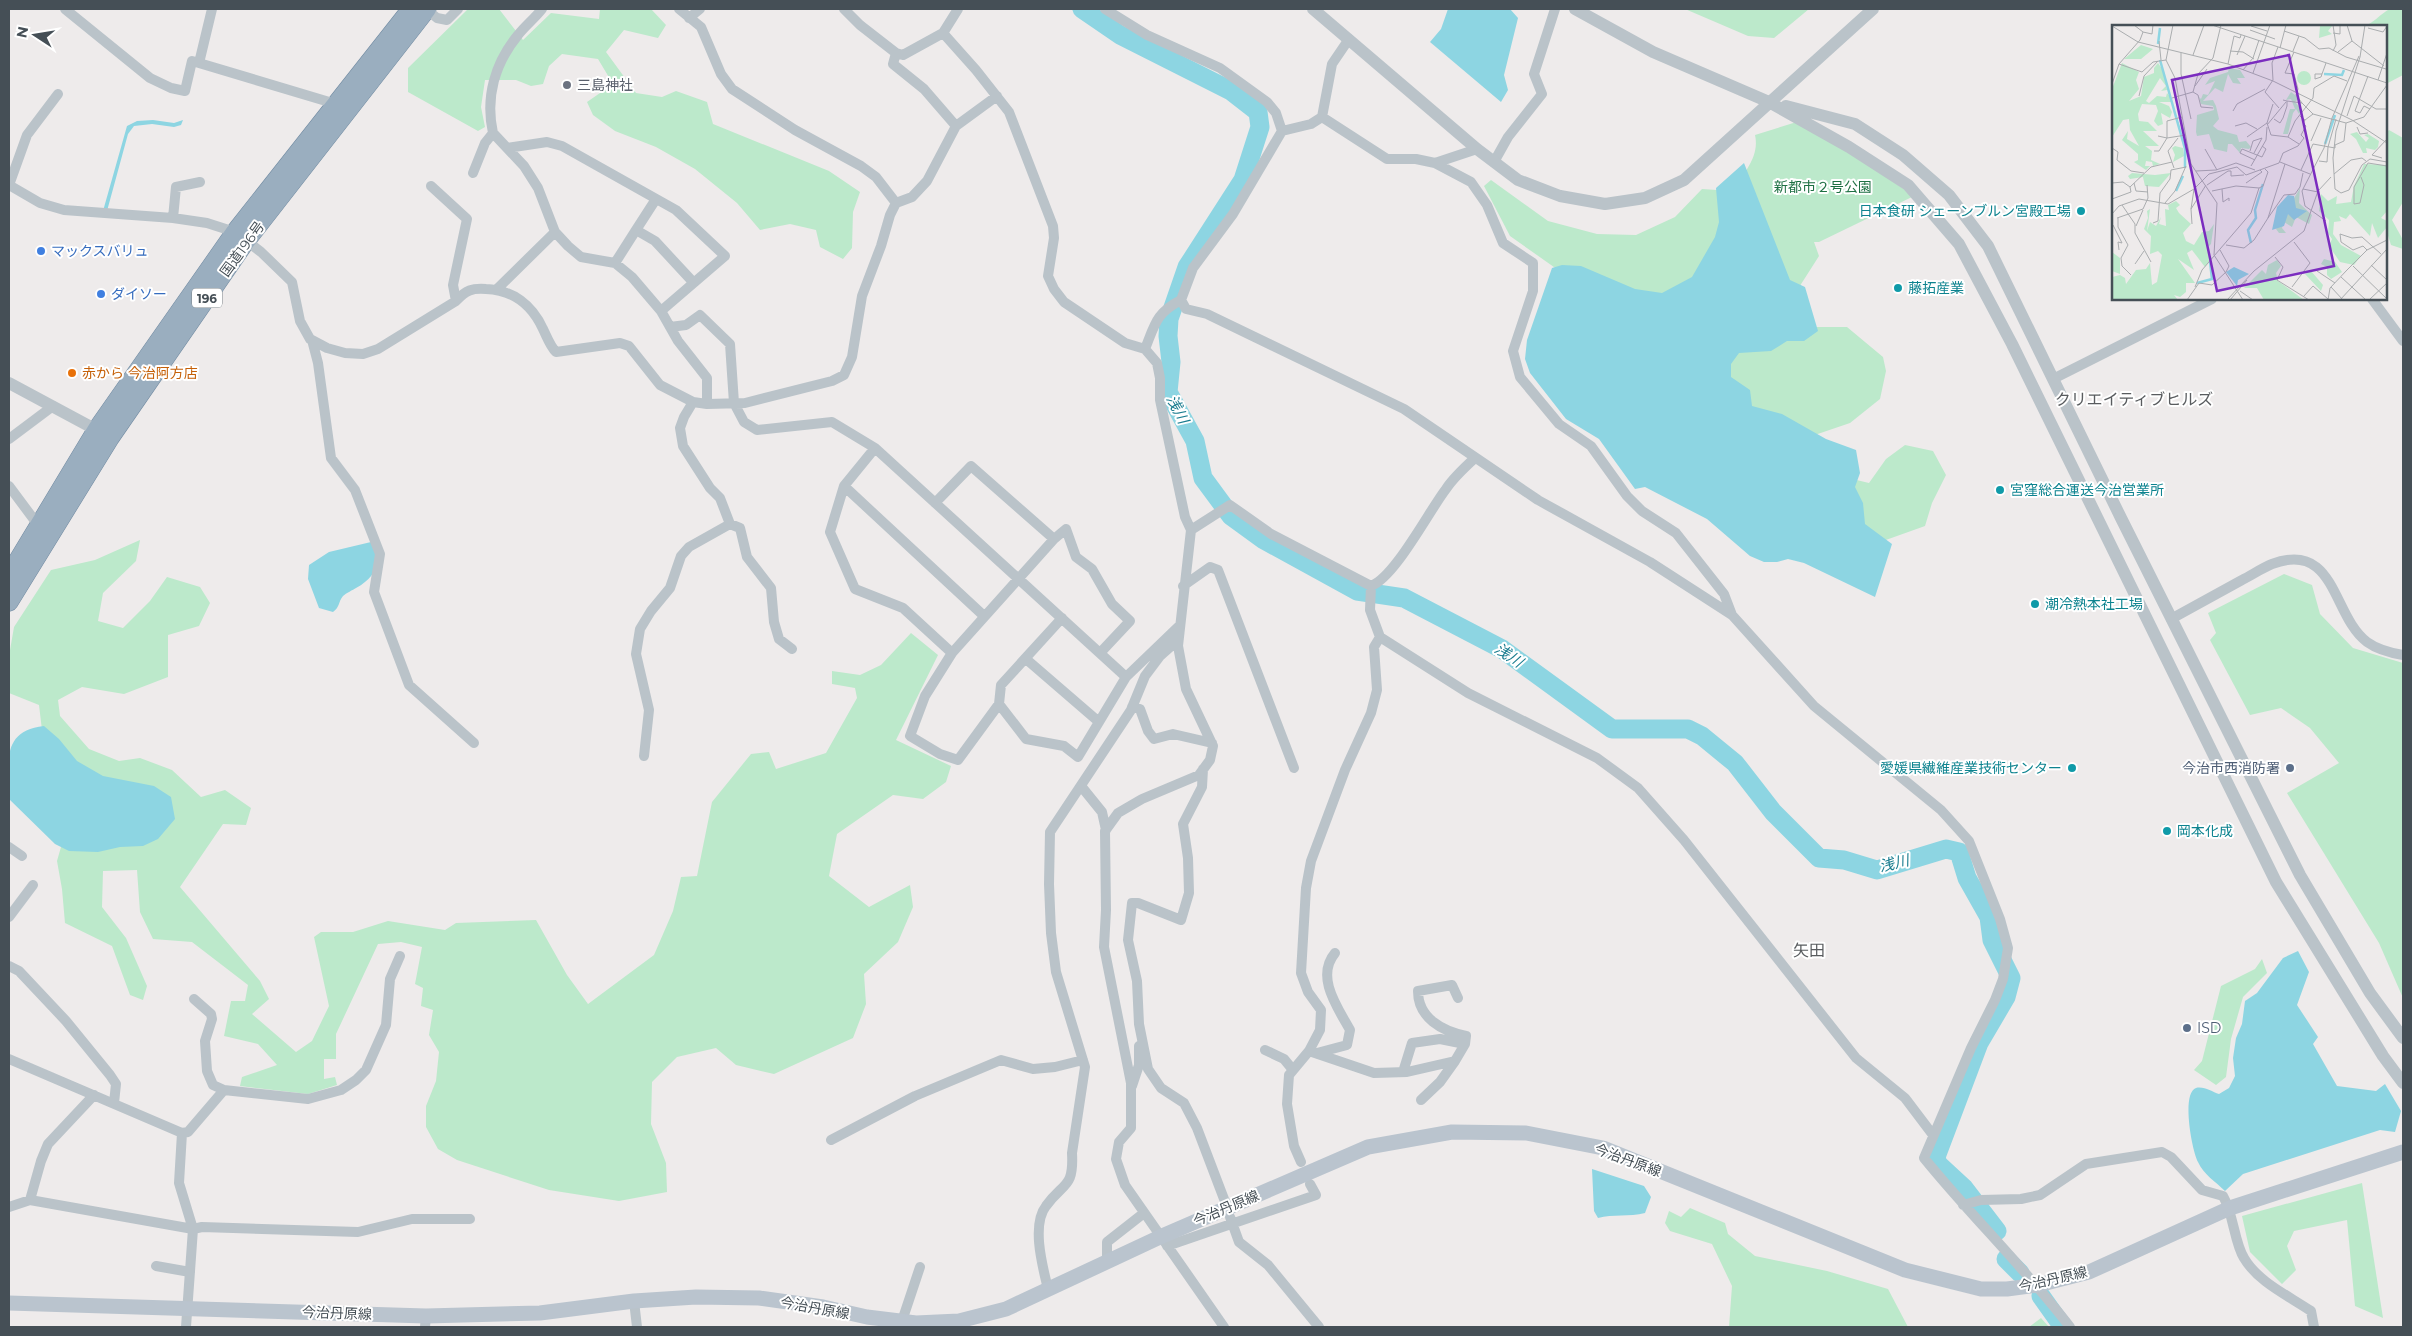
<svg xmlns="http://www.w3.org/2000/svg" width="2412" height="1336" font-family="Montserrat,'Noto Sans JP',sans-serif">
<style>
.green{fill:#bce9cb}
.water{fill:#8dd5e2}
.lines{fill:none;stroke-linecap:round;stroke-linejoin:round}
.river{stroke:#8dd5e2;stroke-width:19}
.trunk-casing{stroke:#728ba2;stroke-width:19}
.minor{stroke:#bac3c9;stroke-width:10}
.tertiary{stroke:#bac3c9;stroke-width:12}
.secondary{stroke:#bac4ce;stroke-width:15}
.trunk{stroke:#9aaebf;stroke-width:18}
.worship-dot{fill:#6b7280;stroke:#fff;stroke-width:2}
.culture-dot{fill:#0f9aa8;stroke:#fff;stroke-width:2}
.shop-dot{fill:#3f7fe0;stroke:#fff;stroke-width:2}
.food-dot{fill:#e8710a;stroke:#fff;stroke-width:2}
.service-dot{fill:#5c6f8a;stroke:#fff;stroke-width:2}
.labels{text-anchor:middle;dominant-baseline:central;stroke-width:4;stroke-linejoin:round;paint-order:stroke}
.shield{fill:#fff;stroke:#7d8489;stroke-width:1}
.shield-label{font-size:12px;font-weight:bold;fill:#454f56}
.worship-label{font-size:14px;fill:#5b616d;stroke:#fff;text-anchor:start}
.park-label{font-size:14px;fill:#1e7043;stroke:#fff}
.culture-label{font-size:14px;fill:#0d838f;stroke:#fff;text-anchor:start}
.street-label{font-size:14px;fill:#454f56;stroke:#fff}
.shop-label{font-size:14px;fill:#366cbe;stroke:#fff;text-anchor:start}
.food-label{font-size:14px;fill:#c56008;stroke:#fff;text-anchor:start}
.service-label{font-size:14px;fill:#4e5e75;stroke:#fff;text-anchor:end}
.water-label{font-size:15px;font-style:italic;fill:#197c8f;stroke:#fff}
.quarter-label{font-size:16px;fill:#595c5f;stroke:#fff}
.inset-river{fill:none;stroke:#8dd5e2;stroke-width:2.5}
.inset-road{fill:none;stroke:#aaadaf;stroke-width:1}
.view{fill:#7b2cbf;fill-opacity:0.15;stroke:#7b2cbf;stroke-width:2.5}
.inset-edge{fill:none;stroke:#454f56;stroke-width:2.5}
</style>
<rect width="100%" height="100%" fill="#eeebeb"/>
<path class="green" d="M468 9H499L523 40 551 13 599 19 600 9H651L666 25 658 38 624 30 606 52 636 93 662 97 676 91 707 102 713 124 829 171 860 192 853 212 852 248 843 259 820 247 816 230 790 224 760 230 737 203 695 169 656 147 615 131 593 115 587 102 600 93 610 79 598 59 562 54 549 66 543 84 531 86 516 80H485L481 107 485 127 478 131 408 92V68Z
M1685 9H1809L1774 38 1748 36Z
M2390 9H2403V75L2386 84V26H2363C2372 25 2381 13 2390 9Z
M1803 120 1914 196 1819 242H1814L1819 256 1789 303 1798 327H1847L1883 357 1886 371 1880 399 1850 423 1803 439 1844 477 1869 483 1886 459 1905 445 1933 451 1946 475 1932 503 1925 526 1869 546 1661 314 1585 289 1510 236 1484 186 1491 180 1548 221 1597 234 1636 235 1675 217 1702 189 1732 191C1743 174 1760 157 1755 135Z
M2389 130 2403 138V202L2392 220 2403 240V249L2391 245 2386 229V133Z
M140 540 136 561 103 593 98 621 123 628 150 601 167 577 200 587 210 603 199 626 168 635V677L124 694 82 687 58 700 60 716 89 749 119 761 140 758 172 770 201 797 225 790 251 808 246 825 223 824 180 887 260 981 269 999 252 1014 296 1052 312 1041 329 1006 314 937 321 932H353L388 921 445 930 456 923 536 920 567 975 588 1004 654 955 673 911 681 877 697 876 712 802 751 754 769 752 776 769 826 753 857 698 855 688 832 684V671L860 675 881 665 911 633 938 655 896 740 951 766 946 782 923 799 893 795 837 834 829 876 869 907 910 885 913 907 898 942 864 974 866 1004 853 1038 774 1074 736 1065 716 1048 677 1057 652 1082 651 1124 666 1163 667 1192 619 1201 549 1190 457 1160 438 1149 426 1127V1106L436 1081 439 1052 429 1035 433 1010 421 1006 423 988 415 984 422 947 401 942 378 944 336 1034V1059H324V1079L335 1077 337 1085 308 1094 240 1086 242 1077 277 1065 258 1044 224 1036 231 1001H245L248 985 192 942 153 939 140 912 137 870 103 871 102 907 126 938 147 986 143 1000 130 995 112 946 65 923 62 889 57 861 67 826 44 747 39 705 9 693V656L14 627 51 570 95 560Z
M2284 574 2312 585 2320 614 2353 648 2403 663V998L2379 943 2287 793 2339 763 2310 728 2281 708 2250 715 2210 640 2216 633 2208 613Z
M2262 959 2267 973 2243 997 2231 1039 2226 1077 2216 1085 2194 1070 2202 1061 2221 986 2255 969Z
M2362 1183 2383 1318 2355 1306 2347 1220 2294 1231 2287 1246 2296 1270 2282 1284 2250 1252 2242 1216Z
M1690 1208 1725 1223 1728 1234 1755 1256 1827 1271 1888 1289 1908 1327H1729L1732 1286 1712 1244 1670 1231 1665 1223 1669 1211 1681 1217Z
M2041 1318 2049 1327H2029Z"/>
<path class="water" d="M1448 9H1510L1518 18 1504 75 1508 90 1501 102 1430 42 1441 29Z
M153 120 174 123 183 120 181 125 174 127 152 124 134 126 128 134 107 211H103L127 126 137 121Z
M1744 163 1790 280 1805 287 1818 331 1804 341H1787L1771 351 1739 353 1731 364V377L1750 390 1752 406 1782 414 1826 439 1856 450 1860 473 1855 487 1863 503 1865 524 1892 544 1875 597 1804 563 1788 559 1777 562H1764L1750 556 1707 519 1645 487 1635 489 1599 439 1566 419 1530 373 1525 359 1527 340 1552 268 1562 265 1581 266 1635 289 1662 293 1692 277 1715 237 1719 222 1716 188Z
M371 542C381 563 377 576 356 588 353 590 346 593 343 596 338 602 340 607 333 612L319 608 308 579 309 565 329 552Z
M44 726 59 739 77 761 103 776 154 786 171 797 175 819 158 839 143 846 120 847 98 852 69 851 55 844 9 799C9 764 0 731 44 726Z
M2298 951 2309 972 2297 1005 2318 1037 2313 1044 2337 1086 2376 1091 2385 1084 2401 1111 2395 1132 2380 1130 2243 1174 2225 1191C2216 1182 2203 1174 2198 1162 2192 1151 2181 1093 2196 1088 2204 1086 2212 1092 2219 1094L2229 1088 2235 1076 2233 1058 2236 1038 2242 1024 2245 1001 2257 993 2283 958Z
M1592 1169 1644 1186 1651 1197 1645 1213C1629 1217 1613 1214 1598 1218L1594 1211Z"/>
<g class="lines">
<path class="river" d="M1082 9 1120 35 1231 91 1258 112 1260 127 1243 180 1187 267 1169 319 1168 336 1171 362 1168 392 1195 441 1203 478 1231 516 1264 540 1357 591 1404 598 1502 649 1612 729H1688L1702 736 1735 763 1773 812 1819 858 1844 860 1877 870 1946 849 1959 852 1967 878 1989 917 1992 940 2011 978 2006 997 1979 1043 1936 1157 1938 1164 1964 1188 1997 1231
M2006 1259 2020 1273
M2041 1296 2063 1327"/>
<defs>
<path id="trunk" d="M9 575 97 429 235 232 411 9
M9 602 110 438 246 241 427 9"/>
</defs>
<use href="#trunk" class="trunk-casing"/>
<path class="minor" d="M65 9 150 78 171 88 185 91 192 61 199 63 212 9
M426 9 437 18 447 20 458 9
M679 9 701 27 721 74 732 89 795 130 861 166 876 177 896 203
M844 9 860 25 896 53 903 55 943 33 958 9
M1105 9 1147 35 1220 68 1267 102 1276 113 1282 131
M689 18 700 9
M943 33 976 70 1009 112 1053 226 1054 238 1048 276 1054 289 1064 302 1125 343 1145 349 1157 363 1160 378V400L1185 517 1191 530 1178 646 1186 689 1213 746 1210 760 1199 775 1142 799 1118 813 1105 831 1106 910 1104 947 1131 1083V1128L1119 1142 1116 1159 1125 1185 1224 1327
M896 53 893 64 924 89 956 126
M199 63 336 104
M1322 117 1387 159H1416L1435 163 1471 182 1487 205 1503 243 1533 263V291L1513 351 1520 377 1559 424 1591 446 1627 496 1642 511 1676 533 1724 594 1732 615
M493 133C485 97 495 63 518 35 525 26 535 18 542 9
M507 148 547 142 562 146 676 210 725 256 661 311
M1494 162 1508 137 1542 94 1534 74 1555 9
M1435 163 1477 149
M473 173 485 143 493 133 524 166 538 188 555 232 568 246 581 257 615 263 632 277 661 311 678 341 707 378V404
M9 185 40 203 64 210 173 218 207 223 235 232 261 252 292 282 300 321 310 339 327 348 345 353 363 354 378 349 456 301C466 290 472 288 486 289 513 290 532 305 543 329 547 337 550 346 556 352L620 343 629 346 660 385 693 402 707 404 745 403 832 381 844 375 852 357 862 296 881 246 890 215 896 203 912 197 927 181 956 126 997 96
M9 185 27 135 58 94
M431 186 467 219 453 285 456 301
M656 199 636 230 655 241 693 282
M173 218 176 187 200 182
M615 263 636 230
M497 289 555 232
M2372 299 2403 341
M1181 300 1186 309 1207 314 1404 409 1538 500 1650 562 1732 615 1814 706 1941 810 1969 841 2000 919 2008 948 2003 979 1995 1000 1971 1048 1924 1158C1971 1216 2025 1268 2070 1327
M670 327 686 325 700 315 730 344 734 403 744 422 757 430 832 422 875 448 1126 677
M312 340 318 363 331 458 355 490 380 554 374 592 409 685 474 743
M1145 349C1155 324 1156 313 1181 300L1193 268 1233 214 1282 131 1311 124 1322 117 1332 64 1349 39
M2053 379 2212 299
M693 402 684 417 680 428 683 446 710 488 720 498 730 524 740 528 747 557 771 588 774 622 779 639 792 649
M9 439 53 406
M9 486 41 529
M844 486 875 448
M935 503 971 466 1054 539 952 653 925 696 910 736 940 754 958 760 999 704 1001 685 1062 618
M1191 530 1230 505 1271 534 1371 586C1395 577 1429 511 1446 489 1454 477 1464 468 1475 458
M1054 539 1066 529 1076 557 1092 569 1112 604 1130 621 1100 653
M1183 586 1210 567 1218 570 1294 768
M1371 586 1370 610 1380 637 1468 693 1597 758 1638 788 1684 840 1856 1058 1905 1098 1933 1135
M2171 619C2195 606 2218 593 2242 580 2252 575 2262 568 2272 564 2336 540 2332 616 2367 642 2378 650 2391 653 2403 655
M952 653 903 608 855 589 830 532 844 486 984 616
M1026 659 1099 722
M999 704 1026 739 1064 746 1078 757 1126 677 1178 627
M1132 707 1140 709 1148 731 1154 739 1173 734 1212 743
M644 756 649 710 636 654 640 629 651 611 670 588 681 556 689 547 730 524
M1203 769 1202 787 1183 824 1188 858 1189 893 1181 920 1138 903H1132L1128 940 1137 981 1139 1024 1148 1069 1161 1088 1184 1103 1197 1128 1224 1199
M1081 786 1102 812 1106 830
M9 847 22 856
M9 917 33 885
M9 966 19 971 66 1021 110 1075 116 1084 114 1103
M194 999 211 1014 212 1019 205 1041 207 1071 213 1085 224 1090
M1265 1050 1284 1059 1293 1070
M1309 1051 1374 1073 1407 1072 1455 1061 1465 1044 1466 1036C1442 1031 1418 1018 1418 991L1452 985 1458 998
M1317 1053 1347 1045 1350 1030C1338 1008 1315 977 1335 953
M9 1059 182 1133 188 1132 224 1090 308 1099 341 1090 356 1080 366 1070 386 1025 390 979 400 956
M1403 1072 1412 1043 1440 1039 1465 1044
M1132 1086 1139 1065V1046
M1421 1100 1440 1082 1455 1061
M182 1133 179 1183 193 1229 186 1327
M831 1140 915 1096 1001 1060 1033 1069 1055 1067 1083 1060
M1301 1162 1294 1146 1287 1104 1289 1075 1309 1051 1320 1030 1321 1010 1308 992 1301 973 1306 888 1311 861 1345 770 1371 713 1377 690 1374 647 1380 637
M30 1200 41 1161 48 1144 94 1095
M1963 1205 1981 1200 2021 1199 2040 1195 2086 1164 2162 1152 2171 1157 2202 1190 2223 1196C2234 1215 2234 1242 2244 1258 2258 1282 2289 1296 2311 1311L2314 1327
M9 1207 30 1200 193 1229 202 1227 358 1232 412 1219H470
M1230 1217 1239 1242 1268 1265 1319 1327
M1167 1246 1316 1195 1310 1184
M1107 1262V1242L1144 1213
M156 1266 190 1272
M1048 1289C1043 1268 1031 1225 1046 1206 1063 1182 1074 1189 1072 1153L1085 1067 1056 972 1051 933 1049 884 1050 832 1131 710 1145 676 1160 656 1178 640
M634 1301 637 1327
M902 1321 920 1267
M425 1327 426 1316"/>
<path class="tertiary" d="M1313 9 1477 149 1518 180 1560 196 1605 204 1645 198 1684 180 1873 9
M1575 9 1653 52 1769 102 1849 147 1908 185 1959 244 2012 344 2276 882 2383 1056 2403 1083
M1786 106 1855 124 1903 155 1949 195 1988 246 2121 518 2300 875 2370 993 2403 1038
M9 383 104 434"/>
<path class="secondary" d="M9 1303 426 1316 540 1313 634 1301 696 1297 759 1298 823 1307 867 1317 916 1323 959 1321 1006 1309 1160 1237 1368 1147 1452 1132 1526 1133 1603 1148 1905 1270 1981 1289H2007L2038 1285 2089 1272 2230 1208 2403 1152"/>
<use href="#trunk" class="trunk"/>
</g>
<circle class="worship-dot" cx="567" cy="85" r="5"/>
<g class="culture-dot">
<circle cx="2081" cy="211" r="5"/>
<circle cx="1898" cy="288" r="5"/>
<circle cx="2000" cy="490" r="5"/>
<circle cx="2035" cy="604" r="5"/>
<circle cx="2072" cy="768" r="5"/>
<circle cx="2167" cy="831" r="5"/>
</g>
<g class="shop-dot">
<circle cx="41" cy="251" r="5"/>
<circle cx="101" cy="294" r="5"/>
</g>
<circle class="food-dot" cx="72" cy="373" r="5"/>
<g class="service-dot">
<circle cx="2290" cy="768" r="5"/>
<circle cx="2187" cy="1028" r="5"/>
</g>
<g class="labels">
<rect class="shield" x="192" y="288.5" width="30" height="19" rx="4"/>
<g class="shield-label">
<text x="207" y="298">196</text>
</g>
<g class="worship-label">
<text x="577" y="85">三島神社</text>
</g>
<g class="park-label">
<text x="1823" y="187">新都市２号公園</text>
</g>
<g class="culture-label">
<text x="2071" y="211" text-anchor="end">日本食研 シェーンブルン宮殿工場</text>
<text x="1908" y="288">藤拓産業</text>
<text x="2010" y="490">宮窪総合運送今治営業所</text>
<text x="2045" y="604">潮冷熱本社工場</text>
<text x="2062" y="768" text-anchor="end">愛媛県繊維産業技術センター</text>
<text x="2177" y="831">岡本化成</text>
</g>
<g class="street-label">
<text transform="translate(242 249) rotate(-54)">国道196号</text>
<text transform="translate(1628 1160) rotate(20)">今治丹原線</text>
<text transform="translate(1226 1208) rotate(-23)">今治丹原線</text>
<text transform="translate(2053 1279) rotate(-13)">今治丹原線</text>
<text transform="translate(815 1308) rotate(10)">今治丹原線</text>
<text transform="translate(337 1313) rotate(2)">今治丹原線</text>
</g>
<g class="shop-label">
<text x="51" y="251">マックスバリュ</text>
<text x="111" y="294">ダイソー</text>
</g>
<g class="food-label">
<text x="82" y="373">赤から 今治阿方店</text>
</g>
<g class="service-label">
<text x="2280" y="768">今治市西消防署</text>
<text x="2197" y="1028" text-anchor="start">ISD</text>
</g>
<g class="water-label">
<text transform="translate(1178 409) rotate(63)">浅川</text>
<text transform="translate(1509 655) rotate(34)">浅川</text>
<text transform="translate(1894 863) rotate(-13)">浅川</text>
</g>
<g class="quarter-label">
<text x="2134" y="399">クリエイティブヒルズ</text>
<text x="1809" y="950">矢田</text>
</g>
</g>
<g transform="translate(2112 25)">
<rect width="275" height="275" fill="#eeebeb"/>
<path d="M208 1H220L216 6 220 9 207 13ZM29 20 41 24 29 34H12ZM10 38 27 47 24 55 27 64 17 76 29 71 32 52 42 48V43L46 38 52 47 55 65 49 66 54 61 48 53 34 76 37 78 45 71 54 72 55 68 60 74 59 77H47L57 81 60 87 58 93 49 88 51 99 46 101 42 96 46 86 44 80 30 79 26 89 27 96 36 97 45 106H31L47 121H33L40 126 39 135 48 139 41 141 40 137 34 136 33 141H38L34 145 22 137 26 135V129L10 115 16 106 15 114 27 121 18 105 17 94 11 95 0 112V64ZM117 43 128 45 133 53H125L129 59 121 58 116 49 111 67 103 63 91 76 101 75 104 81 107 94 101 101 106 105 125 110 127 117 134 116 139 122 137 124 129 123 128 128 120 119H116L115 127 102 124 97 109 85 111 84 107 85 90 102 85 101 81 89 79 87 72 89 74 91 69 96 70 103 56 93 60 98 53 116 47ZM185 53a7 7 0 1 1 14 0a7 7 0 1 1-14 0ZM179 67 187 73 183 77 190 85 187 89 184 84 181 88 176 109H171L178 84H183L179 74 174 75ZM245 107 254 117 257 113 252 110 256 109 267 116 266 122 263 125 254 123 255 128H251L244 114 238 109ZM63 121 71 123 72 131 61 137 63 130 60 123ZM252 139 275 140V186L269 193 275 196V202L266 213 260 198 258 211 238 189 234 194 227 191 229 196 222 197 221 209 229 220 249 231 242 240 228 237 217 221 220 214 216 208 217 195 207 186 209 169 216 176 225 171 224 179 239 177 242 161ZM20 148 43 150 59 148 47 162 33 161 31 152 18 154 16 151ZM188 163 187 178 200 190 197 199 184 192 180 202 172 197 170 203 174 208H167L164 204ZM64 176 68 180 64 183 67 188 79 199 71 208 74 216 82 220 90 207 97 206 102 199 99 219 96 222V230L100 233 93 242 80 225 75 228 82 245 66 234 83 258H74V267L68 272 62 270 66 275H0V252L8 250 13 253 14 259 24 245 34 244 38 238 40 260 45 257 50 230 46 226 38 229 39 211 32 204 36 193 35 186 38 184 35 206 38 197 44 201 49 192 47 199 54 201 53 184 57 185 56 180ZM0 227 8 233V249L0 246ZM212 234 223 237 230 247 219 254 215 250V242L209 239ZM165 235 169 241 164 248 166 256 192 275H152L145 263H132L150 245 154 249 156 240ZM199 246 211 260 209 266 193 249Z" fill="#bce9cb"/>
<path d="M176 170 182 171 184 183 195 186 182 195 176 189 172 201 160 205 165 182ZM122 242 137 249 126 255 125 261 114 247Z" fill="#8dd5e2"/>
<path class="inset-river" d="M46 19 48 3M48 35 73 124V143M212 49 230 50 232 45M213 119 223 90M64 166 71 151M139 218 136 205 144 193 143 185 151 159M85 258 100 254 98 237"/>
<path class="inset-road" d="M61 0 54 35 63 53 79 139 105 178 102 230 131 275M100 0 275 58M221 0 224 20 221 26M235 0 240 16 272 41M253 0 248 32 224 106 221 133 223 164 229 168 237 165 250 140 258 134 275 137M0 1 26 17 116 39 161 56 240 95 275 118M139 1 155 6M256 3 271 7 275 1M138 5 163 14M172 6 193 13 207 24 217 23 234 32 274 44M31 7 40 9 41 0M221 8 228 9V0M47 16 49 35M166 22 160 38 161 55 153 67 167 83M168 23 174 0M118 26 131 27 142 34M181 26 187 11M182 27 173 48 182 49 186 64 184 70 190 78M226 27 240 16M69 28V49L79 94M81 30 92 0M125 30 133 11M7 39 30 47 41 37 54 35M116 39 122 11 128 13 129 10M131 45 141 33 147 15M141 48 158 0M210 49H203V54L209 52 210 49 214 38M256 51 243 86 248 88 252 81 258 84M266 55 275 28M0 59 7 39 28 15 31 7 22 0M83 61 95 44M81 67 86 49 101 33 109 0M81 67 86 70 89 82 101 83M27 71 32 51 46 36M60 73 81 67M175 76 190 78 201 89 234 98 252 92 275 60M161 79 155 98 159 110 176 112 187 119M121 86 125 79 153 64M188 91 193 95 201 89M235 91 242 71 264 84H275M70 92 55 96V113L74 110M162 94 168 98 171 93 175 81V76L171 75M155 100 174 77M123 101 134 98 145 104M245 102 248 109 256 108M135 112 155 98M176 112 183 96 201 73 202 63 222 51 235 56M199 116 209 93M201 119 223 123V120L232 116 234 98M216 122 224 94M0 123 6 127 5 135 19 146 32 148M93 124 105 145M42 126H47L55 113 46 111M138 126 141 116 150 113 142 128M270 133 260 130 275 114M143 135 128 128 130 124 150 132 154 124 150 121M207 136 215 137 216 122M168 137 198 149M256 138 275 141M139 141 154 115 155 102M62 143 56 126 66 113M189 145 201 119M84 146 104 145 124 138 143 145M222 149 239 135 250 133 254 136M249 152 252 160 248 178 242 179V162L256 138M0 158 11 157 18 162 39 142 60 137M22 158 24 166 36 167M134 158 150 147 148 145M95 160 116 146H119V151L132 150M110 164 111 177 117 173V176M191 164 206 167M100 166 124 161 147 163M0 174 19 167 18 162M53 178 63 166 74 141M10 180 23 199V208L39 237M79 184 82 164M0 189 7 181 27 174 56 179 82 164 97 149 125 142 134 150 167 138 171 128 186 121 192 113 189 110 194 101 191 98 193 95M5 193 31 184 36 173 35 160M6 193V202L16 220 9 233 10 241 19 250M156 193 172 170 183 169 188 162 191 148M214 196 193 181 190 166 212 123 220 93 247 31M41 198 46 196 48 168 58 154 59 145 74 142M80 199 79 184 94 160M1 200 10 218 6 217 7 225M24 201 31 185M114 220 132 223 142 215 156 193 173 139M255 225 251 221 241 225 229 217 228 209 240 213 250 212 269 229M163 232 171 242 165 255 197 275M23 239 32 226M259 240 275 255M241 241 275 274M205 246 223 258M229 252 254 275M83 262 90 245 139 188 147 163 151 161 156 147 153 144M180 262 198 238 182 217M219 262 231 275M128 266 141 275M192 271 201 261 216 274M75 275 87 258 100 260 114 247 117 241 108 225M115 275 142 246 192 206 206 166 219 152M118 275 135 255M216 275 218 263 235 245 255 225 275 215M228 275 275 224M257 275 275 258"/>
<path class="view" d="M177 30 222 241 105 266 60 55Z"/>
<rect width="275" height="275" class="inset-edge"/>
</g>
<rect width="2412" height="1336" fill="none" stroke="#454f56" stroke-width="20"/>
<g transform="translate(35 35) rotate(282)" stroke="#ffffff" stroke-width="4" paint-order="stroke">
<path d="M0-4L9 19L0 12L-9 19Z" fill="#454f56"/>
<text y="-8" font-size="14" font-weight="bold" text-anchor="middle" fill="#454f56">N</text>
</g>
</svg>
